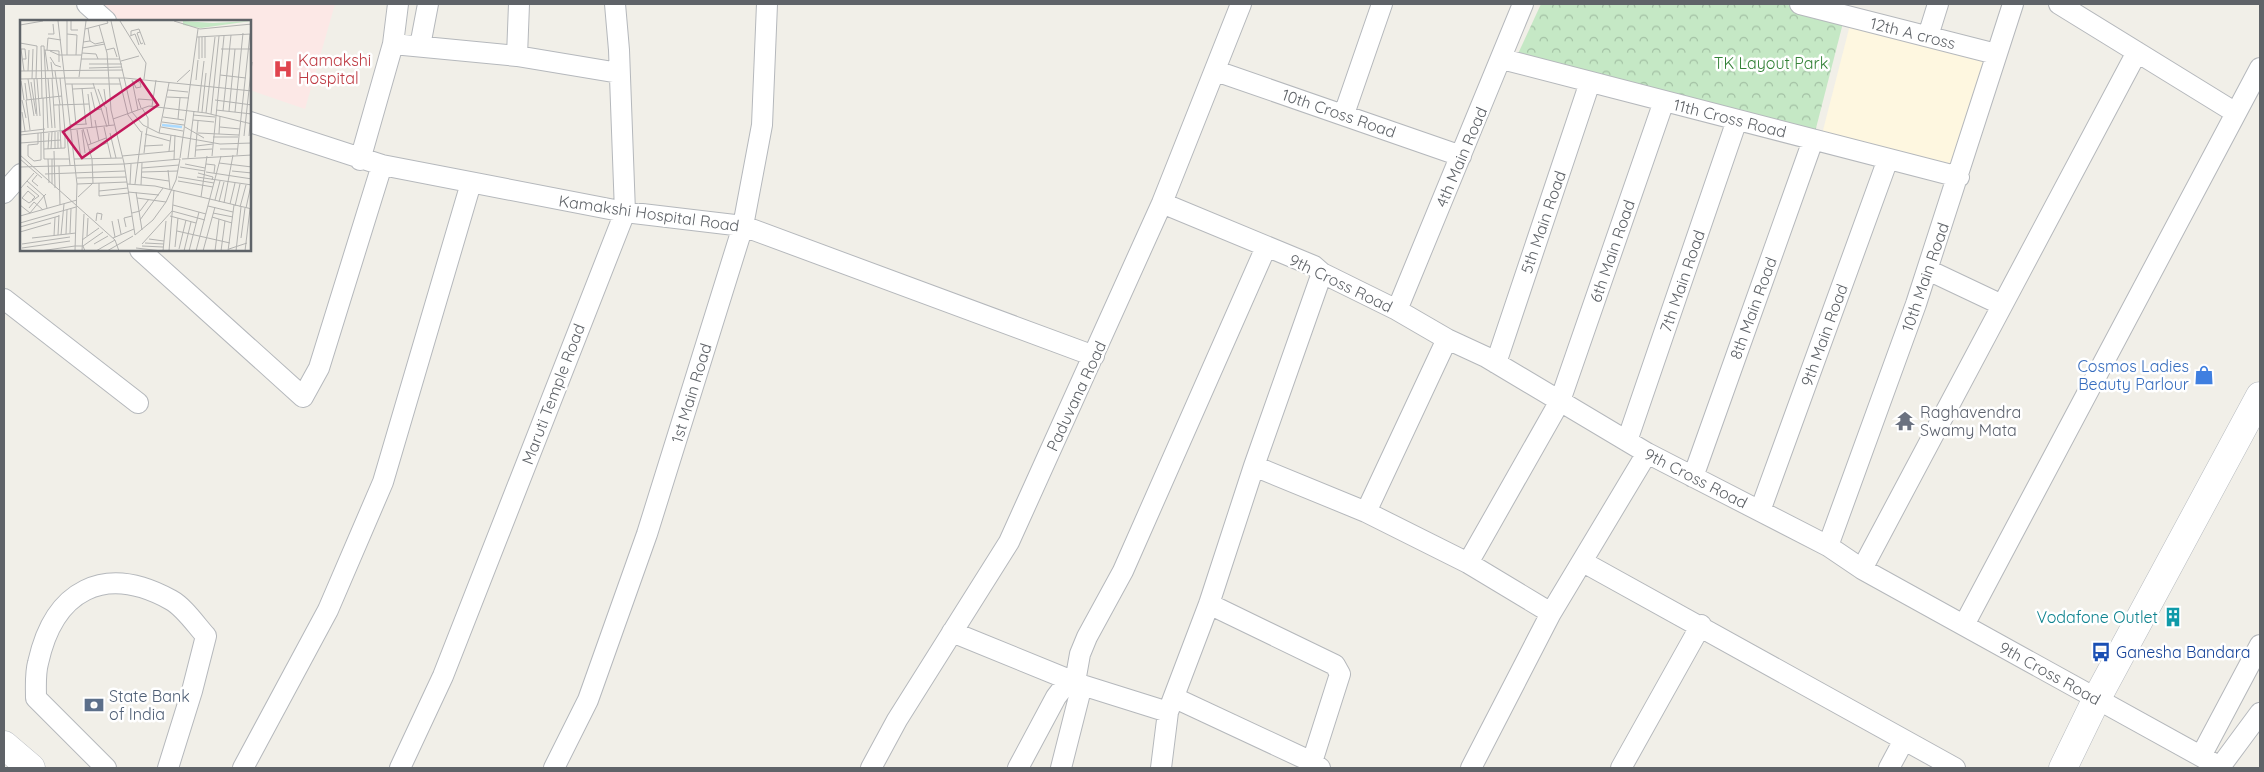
<svg xmlns="http://www.w3.org/2000/svg" width="2264" height="772" font-family="Quicksand,sans-serif">
<style>
.commercial{fill:#fef7e0}
.medical{fill:#fce8e6}
.park{fill:url(#park-crowns)}
.lines{fill:none;stroke-linecap:round;stroke-linejoin:round}
.street-casing{stroke:#b5b8bc;stroke-width:22}
.secondary-casing{stroke:#b6babf;stroke-width:29}
.street{stroke:#fff;stroke-width:20}
.secondary{stroke:#fff;stroke-width:28}
.labels{text-anchor:middle;dominant-baseline:central;stroke-width:5;stroke-linejoin:round;paint-order:stroke}
.street-label{font-size:16px;fill:#5f6368;stroke:#fff}
.health-label{font-size:16px;fill:#be3a42;stroke:#fff;text-anchor:start}
.park-label{font-size:16px;fill:#348238;stroke:#fff}
.shop-label{font-size:16px;fill:#366cbe;stroke:#fff;text-anchor:end}
.worship-label{font-size:16px;fill:#5b616d;stroke:#fff;text-anchor:start}
.culture-label{font-size:16px;fill:#0d838f;stroke:#fff;text-anchor:end}
.transit-label{font-size:16px;fill:#164399;stroke:#fff;text-anchor:start}
.service-label{font-size:16px;fill:#4e5e75;stroke:#fff;text-anchor:start}
.inset-river{fill:none;stroke:#aadaff;stroke-width:2.5}
.inset-road{fill:none;stroke:#b3b3b1;stroke-width:1}
.view{fill:#c2185b;fill-opacity:0.15;stroke:#c2185b;stroke-width:2.5}
.inset-edge{fill:none;stroke:#5f6368;stroke-width:2.5}
</style>
<defs>
<pattern id="park-crowns" width="20" height="18" patternUnits="userSpaceOnUse" patternTransform="scale(1.25)"><rect width="20" height="18" fill="#c5e8c5"/><path d="M2 6a3 3 0 1 1 6 0M12 15a3 3 0 1 1 6 0" fill="none" stroke="#a3c0a4"/></pattern>
</defs>
<rect width="100%" height="100%" fill="#f1efe8"/>
<path class="commercial" d="M1852 17 1996 54 1959 177 1820 142Z"/>
<path class="medical" d="M99 4H335L305 109 250 90V21H121Z"/>
<path class="park" d="M1541 4H1784L1844 19 1814 136 1516 58Z"/>
<g class="lines">
<defs>
<path id="street" d="M87 4 106 21
M1800 4 1996 54
M2059 4 2236 113
M1928 36 1938 4
M393 44 517 56 619 73
M420 46 428 4
M517 56 519 4
M1502 59 1959 177
M1216 71 1461 156
M1344 114 1382 4
M250 122 382 165 625 212 743 226 1094 356
M360 160 393 44 398 4
M4 193 21 174
M1162 203 1314 266 1322 273 1397 310 1447 339 1486 357 1647 453 1828 546 1862 569 2222 768
M140 250 303 397 319 368 382 165
M1928 270 2002 305
M4 299 138 403
M1397 310 1523 4
M1496 363 1590 82
M1627 441 1737 120
M1254 466 1366 512 1468 563 1551 613
M1693 477 1813 140
M1760 511 1888 159
M1366 512 1447 339
M1828 546 1916 304 2013 4
M1583 562 1955 768
M1468 563 1560 401 1664 101
M1862 569 2137 52
M1209 604 1335 665 1340 674 1312 762
M1964 625 2260 68
M952 632 1082 685 1168 712
M1075 682 1080 654 1087 637 1123 571 1266 247
M1175 698 1312 762 1320 768
M2201 756 2260 645
M2220 767 2260 713
M106 768 36 698C36 687 35 674 38 663 54 590 104 563 171 600 184 607 196 625 206 636L192 691 168 768
M243 768 328 610 383 482 471 183
M400 768 443 676 625 212 619 50 615 4
M554 768 588 700 647 534 743 226 762 125 767 4
M871 768 897 720 1009 542 1162 203 1241 4
M1018 768 1056 697 1069 680
M1061 768 1082 685
M1161 768 1168 712 1209 604 1254 466 1322 273
M1471 768 1551 613 1647 453
M1621 768 1701 625
M1889 768 1904 740"/>
<path id="secondary" d="M4 745 31 768
M2063 768 2097 698 2260 396"/>
</defs>
<use href="#street" class="street-casing"/>
<use href="#secondary" class="secondary-casing"/>
<use href="#street" class="street"/>
<use href="#secondary" class="secondary"/>
</g>
<defs>
<symbol id="hospital-bare" viewBox="-9 -9 18 18"><path d="M-5-5h3v3.5h4V-5h3V5h-3V1.5h-4V5h-3Z" fill="#e0444e" stroke="#fff" stroke-width="2.5" paint-order="stroke"/></symbol>
<symbol id="shop-bare" viewBox="-9 -9 18 18"><path d="M-5-2.5h2.3a2.7 3.5 0 0 1 5.4 0H5L5.5 6h-11ZM-1.5-2.5h3a1.5 2.3 0 0 0-3 0Z" fill="#3f7fe0" stroke="#fff" stroke-width="2.5" paint-order="stroke"/></symbol>
<symbol id="temple-bare" viewBox="-9 -9 18 18"><path d="M0-6L5-2H3V0L6.5 2.5H4V6H1.5V3h-3V6H-4V2.5H-6.5L-3 0V-2H-5Z" fill="#6b7280" stroke="#fff" stroke-width="2.5" paint-order="stroke"/></symbol>
<symbol id="building-bare" viewBox="-9 -9 18 18"><path d="M-4-6H4V6H1V3H-1V6H-4ZM-2.5-4.3h1.7v1.8h-1.7ZM.8-4.3h1.7v1.8H.8ZM-2.5-1h1.7V.8h-1.7ZM.8-1h1.7V.8H.8Z" fill="#0f9aa8" stroke="#fff" stroke-width="2.5" paint-order="stroke"/></symbol>
<symbol id="bus-bare" viewBox="-9 -9 18 18"><path d="M-5-6H5V4H4V6H2V4H-2V6H-4V4H-5ZM-3.5-4V0h7V-4ZM-3.5 1.2v1.5H-2V1.2ZM2 1.2v1.5H3.5V1.2Z" fill="#1a4fb4" stroke="#fff" stroke-width="2.5" paint-order="stroke"/></symbol>
<symbol id="bank-bare" viewBox="-9 -9 18 18"><path d="M-6-4H6V4H-6ZM0-2.3a2.3 2.3 0 1 0 0 4.6a2.3 2.3 0 1 0 0-4.6Z" fill="#5c6f8a" stroke="#fff" stroke-width="2.5" paint-order="stroke"/></symbol>
</defs>
<g fill-rule="evenodd">
<use href="#hospital-bare" x="269" y="55" width="28" height="28"/>
<use href="#shop-bare" x="2190" y="361" width="28" height="28"/>
<use href="#temple-bare" x="1891" y="407" width="28" height="28"/>
<use href="#building-bare" x="2159" y="603" width="28" height="28"/>
<use href="#bus-bare" x="2087" y="638" width="28" height="28"/>
<use href="#bank-bare" x="80" y="691" width="28" height="28"/>
</g>
<g class="labels">
<g class="street-label">
<text transform="translate(1913 33) rotate(14)">12th A cross</text>
<text transform="translate(1339 113) rotate(19)">10th Cross Road</text>
<text transform="translate(1730 118) rotate(14)">11th Cross Road</text>
<text transform="translate(1461 157) rotate(-67)">4th Main Road</text>
<text transform="translate(649 213) rotate(8)">Kamakshi Hospital Road</text>
<text transform="translate(1543 222) rotate(-71)">5th Main Road</text>
<text transform="translate(1612 251) rotate(-71)">6th Main Road</text>
<text transform="translate(1925 277) rotate(-71)">10th Main Road</text>
<text transform="translate(1682 281) rotate(-71)">7th Main Road</text>
<text transform="translate(1341 283) rotate(26)">9th Cross Road</text>
<text transform="translate(1753 308) rotate(-70)">8th Main Road</text>
<text transform="translate(1824 335) rotate(-70)">9th Main Road</text>
<text transform="translate(691 393) rotate(-73)">1st Main Road</text>
<text transform="translate(553 394) rotate(-69)">Maruti Temple Road</text>
<text transform="translate(1076 396) rotate(-65)">Paduvana Road</text>
<text transform="translate(1696 478) rotate(27)">9th Cross Road</text>
<text transform="translate(2050 673) rotate(29)">9th Cross Road</text>
</g>
<g class="health-label">
<text x="298" y="60">Kamakshi<tspan x="298" dy="18">Hospital</tspan></text>
</g>
<g class="park-label">
<text x="1771" y="63">TK Layout Park</text>
</g>
<g class="shop-label">
<text x="2189" y="366">Cosmos Ladies<tspan x="2189" dy="18">Beauty Parlour</tspan></text>
</g>
<g class="worship-label">
<text x="1920" y="412">Raghavendra<tspan x="1920" dy="18">Swamy Mata</tspan></text>
</g>
<g class="culture-label">
<text x="2158" y="617">Vodafone Outlet</text>
</g>
<g class="transit-label">
<text x="2116" y="652">Ganesha Bandara</text>
</g>
<g class="service-label">
<text x="109" y="696">State Bank<tspan x="109" dy="18">of India</tspan></text>
</g>
</g>
<g transform="translate(20 20)">
<rect width="231" height="231" fill="#f1efe8"/>
<path d="M163 1 193 3 231 1 181 8 163 5Z" fill="#c5e8c5"/>
<path class="inset-river" d="M142 105 162 107"/>
<path class="inset-road" d="M38 1 57 164 55 231M47 1V35M51 1V10H58M91 1 112 92 123 105 139 113 200 124 232 123M100 1 126 43 124 59M154 1 180 9 232 4M0 5 23 1M79 5 87 33 91 90 104 143 115 215M65 9 88 3 87 1M120 12 117 13 121 24 123 23M28 14H34L33 4M47 14 57 15 56 35M111 15V11L119 9 125 25M110 16 115 14 119 25M177 17 231 14M70 21 75 24 84 22M63 22 70 21 68 8M0 23 17 26 16 59M21 26H24L28 108M21 26 22 78M62 28 85 24M1 29 4 51M1 29H5L6 39H3M201 29H232M24 30 39 31V35H62M25 30 28 51M27 30 28 18 41 20M86 30 94 28 97 37M30 31 39 35V42M62 33 76 34 78 39M30 37 35 45 41 47M182 38V17M185 38V17M61 39H100M179 39V17M101 41 119 36M31 42 33 58M69 44H102M69 48 102 47M0 51 103 50M8 51 9 30M35 51 40 85M200 55 226 58M59 57 66 1M28 58 32 108M32 58 35 108M40 58 45 111M45 58H105L232 71M99 58 108 95 121 112M0 59 45 58M8 59 14 96M12 59 13 29M14 59 17 96M17 59 20 96M112 60 118 90M176 60 178 40M1 61 4 80M113 61 116 68 121 67 120 62 115 61M11 62 16 94M157 62 170 50M5 63 7 80M73 63 87 107M46 64H100M52 64 56 105M62 68 66 104M53 69 74 68M78 69 85 87M84 69 86 84M148 70 168 72M71 72 75 90 82 89M68 74 72 108M147 77 169 78M23 78 24 139H49M2 80 6 98M195 80 232 85M34 85 69 84M39 85 41 128M132 86 136 60M86 87 89 106M121 88 118 79 133 80M122 88 128 98V108M196 90 232 94M203 91 211 15M209 91 215 29M2 92 5 111M178 92 184 41M182 92 186 53M215 92 223 13M186 93 195 17M191 94 199 16M173 95 195 97M143 97 164 100M93 99 129 86 186 93 232 104M158 99 160 78M75 100 79 121M173 100 194 102M142 102 164 105M50 105 67 104M84 107 91 138M141 107 163 111M165 107 184 118M200 107 220 109M67 109 71 124M10 110 6 80 42 76M57 110 61 139M62 110 65 133M0 112 25 109M18 113V124L8 125V136L14 141 21 140V113M90 113 96 138M139 113 149 63M178 113 219 115M125 114 150 121M199 114 200 96M0 115 94 105M47 116 50 145M224 116 232 42M229 116 231 94M193 117H218M0 123 41 120M68 125 86 118M124 126 143 125M176 126 193 124M35 128V112M38 128V112M24 129 45 128V111M28 129 29 113M31 129 32 112M200 129H218M69 130 87 123M176 130 192 129M34 131 35 168M149 131 151 115M124 133 127 108M0 135 95 220 99 231M217 135 230 14M102 136 154 131M192 136 204 16M175 137 178 101M160 138 178 9M168 138 174 91M0 139 22 158M28 139 29 163M32 139V164M54 139 102 138M154 139 155 115M162 139 232 135M199 143 232 147M165 144 185 148M186 144 195 145 194 153M39 146 40 185M0 147 104 144 160 139 156 160 146 182 133 200 115 215M160 147 185 151M122 148 159 145M148 150 150 169M212 151 232 153M122 152 158 151M186 152 232 159M178 153 193 157 192 160M25 154 105 151M17 155 12 161 18 166M121 157 149 161M158 157 194 163M177 157 232 165M57 158 106 157M7 161 24 176 26 174M158 161 193 167M79 163V176L109 173M57 164 107 162M107 164 135 166 232 189M110 164 111 144M115 164 122 111M121 165 122 143M7 166 19 176 9 183 2 178 8 171 15 177 12 180M0 169 14 153M79 171 108 168M108 172 139 175M116 172 122 210M58 177 73 163 72 139 63 109M181 177 187 136M117 178 146 182M195 180 200 161M199 182 204 162M204 183 213 135M210 184 215 163M0 185 10 193 24 176 27 188M153 185 186 194M188 186 213 192M215 186 220 164M220 187 226 165M9 188 14 182 23 190M226 188 231 165M112 193 120 191 129 179M193 193 213 197M0 196 57 180M150 196 176 203M192 197 212 203M98 199 101 214M120 200 143 168M76 201 77 193 82 194 81 200M92 201 95 217M0 203 56 187M0 207 39 196M106 207 104 198 112 196M157 211 210 223M0 212 31 203M50 213 51 189M46 214 47 190M38 215 39 195M41 215 44 184M34 216 35 197M67 216 68 198M12 218 56 213M93 218 114 209M221 218 225 188M129 219 144 221M62 220 79 208M125 223 144 224M2 224 50 217M74 224 88 216M122 224 152 191 185 200M63 226 83 212M122 226 143 227M155 227 158 198M2 228 50 221M116 228 142 231M159 229 166 200M209 229 227 223M20 231 55 226H63L65 231M62 231 64 194M76 231 95 220M87 231 113 216M143 231 146 201M149 231 154 170M164 231 171 202M169 231 179 192M176 231 201 136M183 231 195 187M195 231 199 199M201 231 205 201M208 231 214 185M216 231 221 187M225 231 230 189"/>
<path class="view" d="M120 59 138 85 62 138 43 112Z"/>
<rect width="231" height="231" class="inset-edge"/>
</g>
<rect width="2264" height="772" fill="none" stroke="#5f6368" stroke-width="10"/>
</svg>
